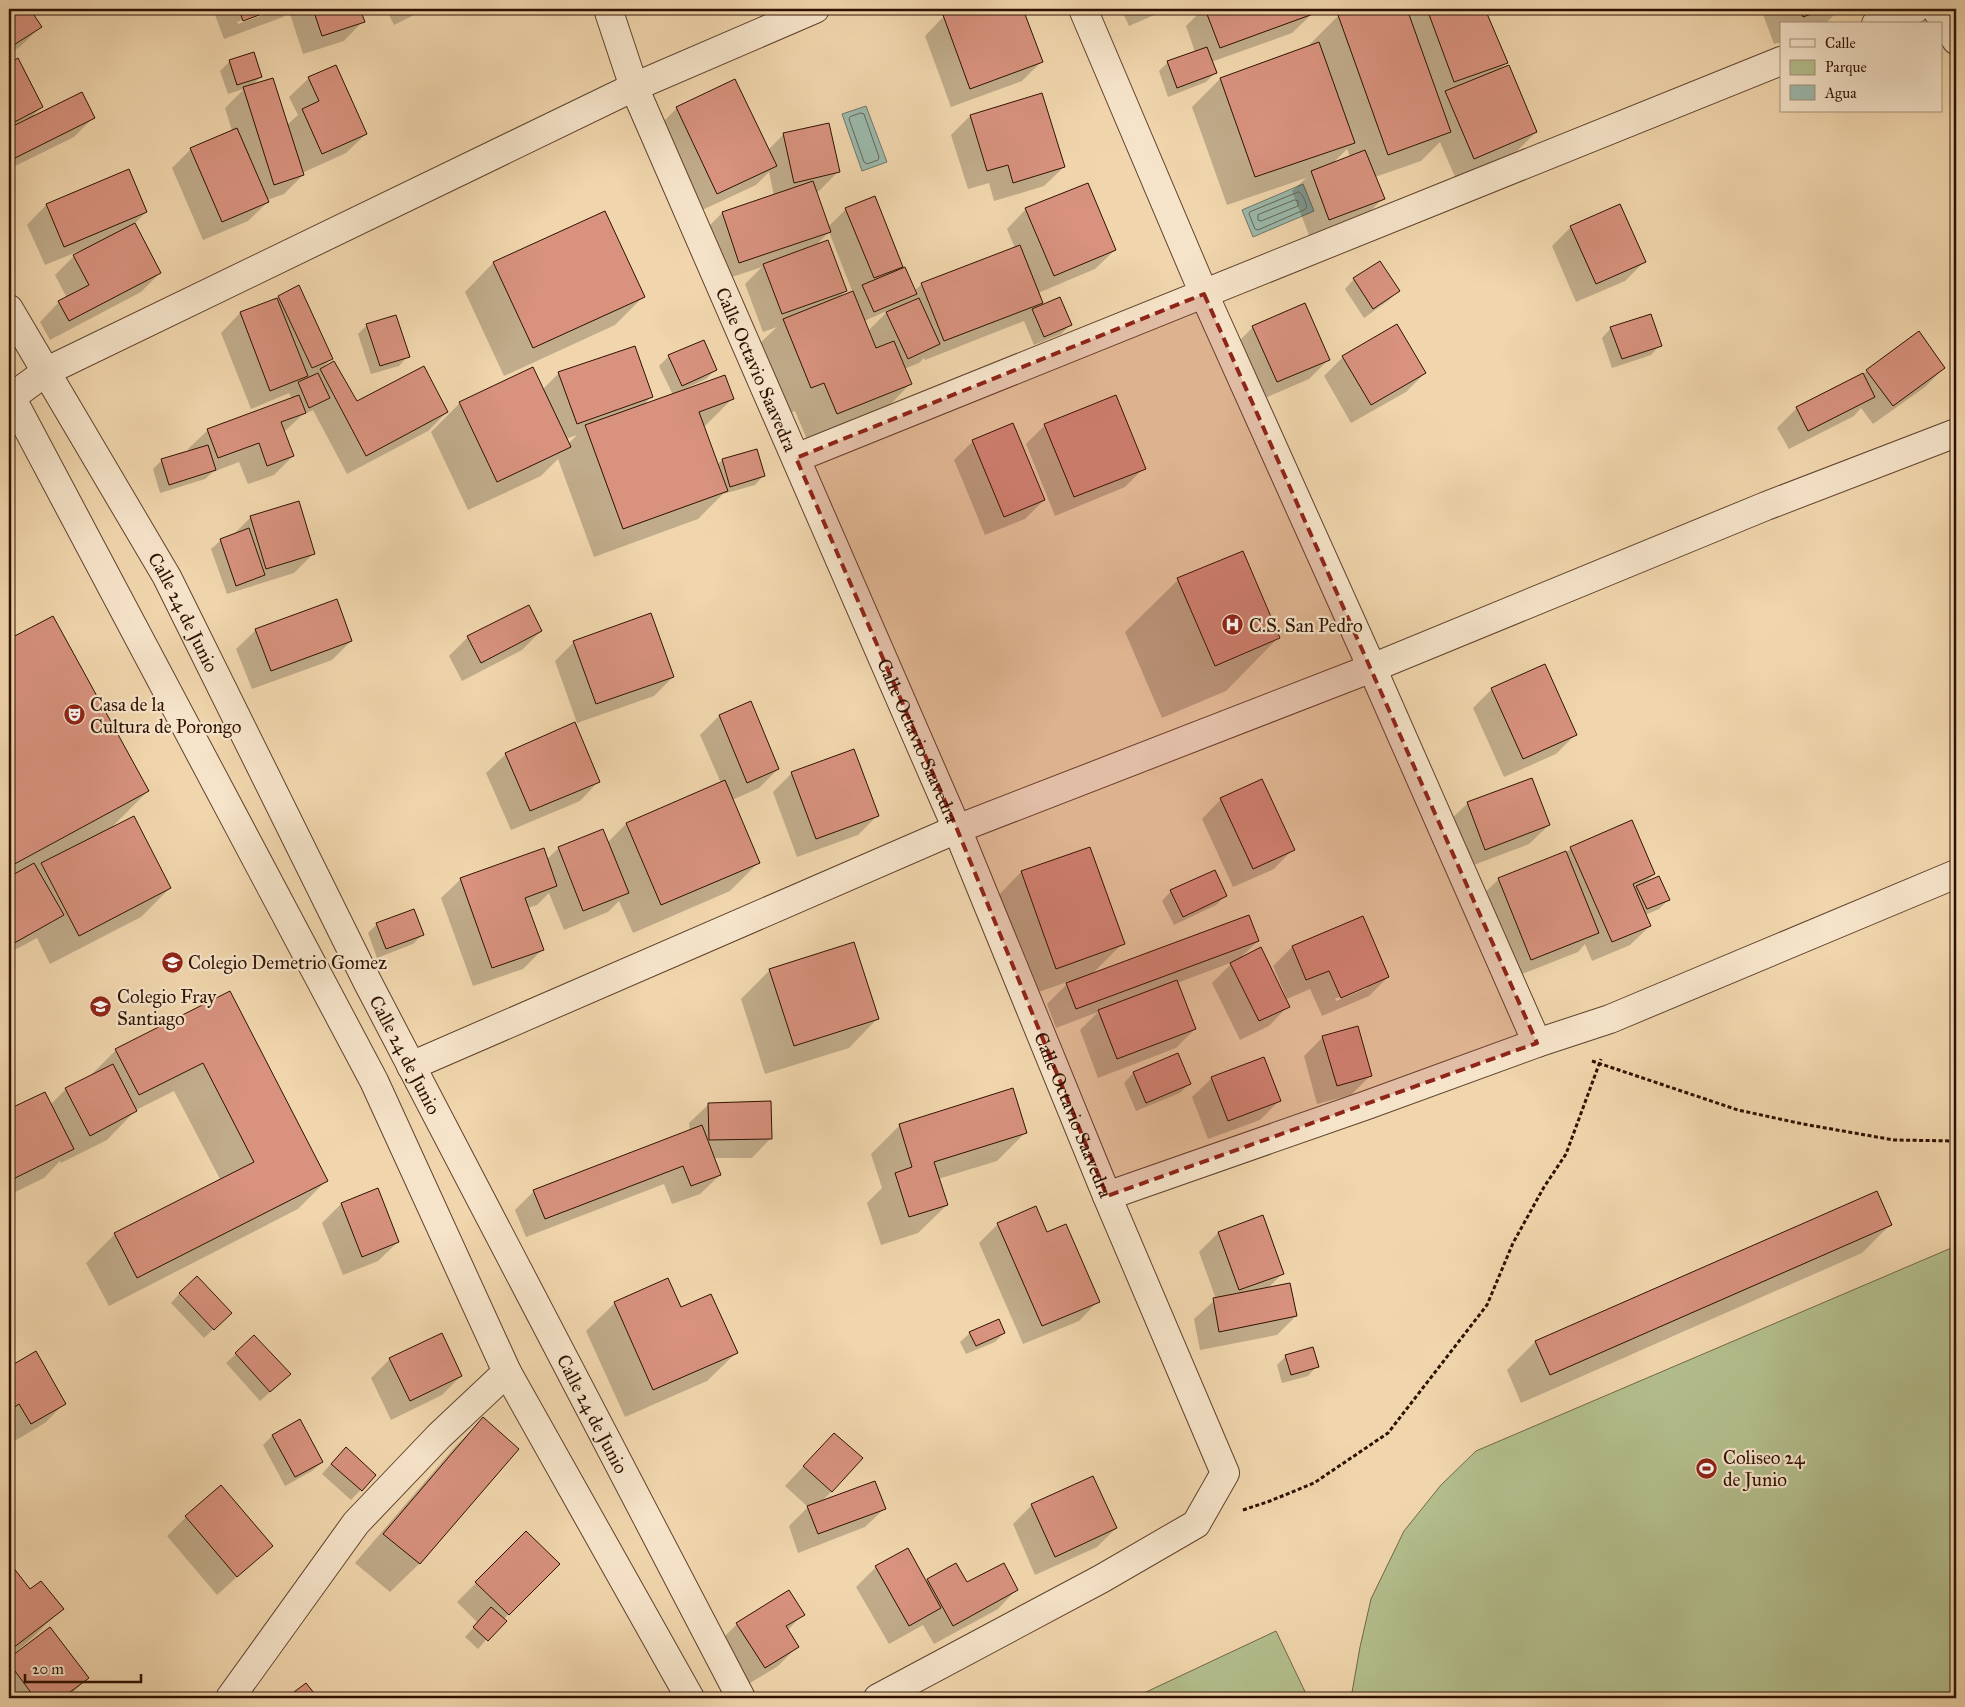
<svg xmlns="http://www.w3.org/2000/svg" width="1965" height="1707" font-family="'IM FELL Great Primer',serif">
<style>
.green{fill:#b4bf8e;stroke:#716848}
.water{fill:#9bb9ac;stroke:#6f7668}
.shadow{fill:#0003;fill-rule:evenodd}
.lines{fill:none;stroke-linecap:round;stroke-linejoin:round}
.shore{stroke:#646556;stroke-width:1}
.building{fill:#d8927e;stroke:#2e1101}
.minor-casing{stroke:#5f422c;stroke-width:30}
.path{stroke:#2e1101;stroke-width:3;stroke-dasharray:4 2.5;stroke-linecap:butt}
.minor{stroke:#f6e4ca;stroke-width:28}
.marked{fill:#8f2418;fill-opacity:0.2;stroke:#8f2418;stroke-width:4;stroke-dasharray:10 6;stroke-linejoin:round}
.labels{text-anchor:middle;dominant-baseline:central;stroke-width:4.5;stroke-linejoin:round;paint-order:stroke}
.street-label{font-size:19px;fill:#2e1101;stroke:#f6e4ca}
.poi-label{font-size:19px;fill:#2e1101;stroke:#f6e4ca;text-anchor:start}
</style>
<rect width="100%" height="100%" fill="#f1d6ad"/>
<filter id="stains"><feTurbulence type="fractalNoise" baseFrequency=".004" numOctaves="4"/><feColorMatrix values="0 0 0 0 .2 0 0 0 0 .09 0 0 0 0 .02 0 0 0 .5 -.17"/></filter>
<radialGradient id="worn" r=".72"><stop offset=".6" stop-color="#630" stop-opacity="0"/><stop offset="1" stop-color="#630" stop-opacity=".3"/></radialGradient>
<path class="green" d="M1956 1246V1698H1351L1360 1647 1371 1599 1404 1531 1441 1485 1476 1451Z
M1276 1631 1308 1698H1146L1144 1693Z"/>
<path class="water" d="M866 106 887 162 862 171 842 114Z
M1303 184 1314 211 1253 237 1242 210Z"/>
<path class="shadow" d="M9 9H29L40 27 21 46 9 54Z
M221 9H271L237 22 238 24 279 9H359L363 21 344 41 303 54 289 11 283 17 224 39 215 15Z
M386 9H426L394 25Z
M965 9H1022L1041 62 1022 81 951 107 925 36 944 16Z
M1121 9H1168L1129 26Z
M1203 9H1310L1312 14 1292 33 1211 62 1215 73 1206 82 1168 97 1159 71 1168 62 1195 52 1186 26Z
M1358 9H1484L1506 63 1498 71 1536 132 1517 151 1455 177 1440 142 1421 161 1375 177 1383 198 1364 218 1310 238 1292 191 1306 178 1227 205 1192 107 1220 79 1311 47 1310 44 1338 16ZM1347 149 1350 157 1332 164Z
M1761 9H1840L1825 24H1781V42L1774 44Z
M18 60 42 106 30 119 93 118 74 137 9 169V65Z
M230 61 261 77 251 86 287 125 298 115 289 97 309 78 366 134 346 153 302 173 303 175 284 194 267 200 268 202 248 221 203 240 172 168 191 149 232 131 225 108 244 89 228 94 220 71Z
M1041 95 1064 167 1044 186 994 201 989 183 968 189 951 135 970 116Z
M677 108 768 150 784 134 838 172 819 191 816 192 828 227 846 209 902 266 896 273 914 291 922 284 1015 248 1007 229 1026 209 1115 250 1095 269 1038 293 1041 303 1037 308 1070 325 1061 334 1034 345 1024 321 925 360 924 358 919 363 904 369 910 384 882 413 808 442 795 411 783 416 755 348 777 327 763 332 745 284 762 267 720 281 703 232 722 213 774 196 769 172 756 185 698 212 658 127ZM829 232 853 293 837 299 846 290 815 246ZM889 310 868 331 864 321Z
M128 171 146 212 134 224 160 273 141 292 50 340 40 322 59 302 67 298 55 275 74 256 85 251 84 249 45 265 27 225 46 205Z
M604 212 643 297 615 325 504 376 465 292 493 263Z
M1571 227 1644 262 1625 281 1576 302 1552 246Z
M1354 279 1398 291 1389 300 1364 318 1345 289Z
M279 297 332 358 322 368 356 403 447 412 428 431 347 474 313 410 301 416 284 432 293 456 274 475 248 484 239 462 213 472 205 479 160 493 153 469 162 460 190 452 188 449 208 430 292 399 289 393 251 409 221 333 240 313 276 299Z
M367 325 408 356 399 366 371 374 358 334Z
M1253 327 1328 360 1309 379 1258 401 1234 346Z
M1611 328 1660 345 1651 355 1612 368 1602 338Z
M669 356 715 370 706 379 680 391V393L732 399 703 428 717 465 722 460 756 450 764 475 755 485 723 494 698 519 594 557 558 459 541 476 468 510 431 432 460 403 532 369 542 390 559 373 652 396 641 407 673 395 659 366ZM577 435 568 444 566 439Z
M1343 357 1425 373 1406 392 1351 423 1324 376Z
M1944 368 1925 387 1873 424 1861 408 1854 416 1789 449 1777 428 1796 409 1862 375 1867 371Z
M1045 425 1144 468 1125 487 1055 516 1026 444Z
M973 441 1044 500 1025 519 985 535 954 460Z
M251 517 313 554 294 573 227 594 211 549 221 540 233 535Z
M1178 580 1278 638 1226 691 1162 718 1125 632Z
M52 617 148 791 110 829 170 888 141 917 50 964 37 938 9 953V641Z
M256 630 351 641 332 660 252 689 236 649Z
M541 631 522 650 462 681 449 656 468 637Z
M574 642 673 677 654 696 577 723 555 661Z
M1492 689 1575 735 1556 754 1504 777 1473 708Z
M750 703 778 769 759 788 732 800 759 862 730 891 633 933 619 901 608 912 564 930 549 893 537 905 528 908 542 950 523 969 473 986 441 898 461 879 546 860 559 848 607 843 626 824 721 783 700 735 719 716Z
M506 754 599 781 580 801 511 830 486 773Z
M792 773 877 816 858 835 797 857 773 792Z
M1221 799 1293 849 1274 869 1233 887 1202 819Z
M1468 803 1549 825 1529 844 1466 868 1448 822Z
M1571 848 1654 874 1644 884 1668 900 1659 909 1645 915 1650 926 1630 945 1592 961 1585 944 1578 952 1512 978 1479 898 1499 879 1565 854Z
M1021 872 1123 943 1091 975 1258 941 1239 959 1288 1006 1269 1026 1240 1040 1212 983 1233 962 1177 983 1195 1029 1176 1048 1098 1078 1080 1030 1098 1012 1056 1028 1047 1004 1070 981 1027 996 993 901Z
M1171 891 1225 896 1216 905 1174 925 1162 901Z
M1362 918 1388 977 1369 996 1322 1016 1310 989 1287 999 1273 966 1292 947ZM1367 985V988L1336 1001 1335 999Z
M377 924 422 935 413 944 377 958 368 933Z
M770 970 877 1019 849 1048 765 1074 741 999Z
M230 993 326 1181 298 1209 109 1306 86 1263 115 1234 221 1181 174 1091 136 1110 107 1140 61 1163 60 1161 44 1178 9 1195V1111L45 1094 50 1105 66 1089 88 1078 116 1050Z
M1323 1037 1370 1076 1351 1095 1317 1104 1304 1056Z
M1178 1055 1190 1083 1180 1093 1136 1111 1124 1083 1133 1073Z
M1212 1078 1279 1101 1260 1120 1208 1139 1192 1097Z
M709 1104 771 1138 752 1158H713L720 1175 700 1194 672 1204 664 1184 526 1237 515 1210 534 1191 690 1132 689 1123Z
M900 1125 1026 1132 997 1161 938 1179 947 1205 918 1233 881 1245 867 1203 882 1188 871 1154Z
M341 1204 398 1242 378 1261 343 1275 322 1223Z
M1262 1217 1282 1274 1267 1289 1296 1316 1277 1335 1200 1350 1194 1319 1216 1299 1199 1252 1218 1233Z
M998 1224 1047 1233 1098 1301 1079 1321 1023 1344 979 1243Z
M1890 1225 1862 1253 1521 1403 1507 1370 1535 1342Z
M180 1293 221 1322 204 1338 171 1303Z
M615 1303 680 1309 736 1353 707 1381 625 1417 586 1331Z
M970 1333H1004L995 1342 966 1354 960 1342Z
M254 1337 280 1383 260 1401 226 1363Z
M35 1353 64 1404 45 1423 11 1443 9 1438V1368Z
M1286 1356 1317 1366 1308 1376 1282 1383 1277 1365Z
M390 1359 461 1376 442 1395 391 1420 371 1378Z
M483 1419 517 1449 419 1564 390 1592 355 1563 454 1448Z
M834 1434 832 1491 820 1503 885 1508 865 1527 798 1553 789 1526 808 1507 785 1486Z
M272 1436 322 1462 312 1471 285 1486 263 1445Z
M336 1458 375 1475 351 1500 322 1474Z
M221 1487 271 1546 217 1595 167 1536 186 1517Z
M1032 1505 1116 1528 1097 1547 1035 1575 1013 1524Z
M526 1533 558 1564 503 1620 478 1649 465 1637 478 1623 457 1602Z
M908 1549 926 1582 928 1580 1017 1589 998 1609 934 1644 923 1625 889 1644 856 1587 876 1567Z
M9 1564 30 1591 62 1609 33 1637 10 1657 9 1656Z
M803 1614 787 1631 797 1647 778 1666 745 1686 718 1643 737 1624Z
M11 1657 88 1678 67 1698H9V1659Z"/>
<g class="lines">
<path class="shore" d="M861 113 864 114 879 157 878 160 867 164 864 162 849 119 850 117Z
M1299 192C1303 194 1308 205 1306 209L1258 230 1255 229 1249 214 1250 212Z
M1295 200 1298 201V206L1261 221 1258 220V215Z"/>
</g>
<path class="building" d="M9 9H30L42 27 9 48Z
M239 9H275L243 21Z
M313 9H360L365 22 322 36Z
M961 9H1023L1043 62 970 89 943 15Z
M1205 9H1311L1313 14 1220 48Z
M1355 9H1407L1451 132 1388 155 1338 15Z
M1427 9H1485L1508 63 1454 82Z
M1800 9H1825L1803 17Z
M1319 42 1355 143 1255 177 1220 78Z
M1207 47 1217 73 1177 88 1167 61Z
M254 52 262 77 237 85 229 60Z
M18 58 43 107 9 125V63Z
M336 65 367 134 322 154 302 109 319 101 308 77Z
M1509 65 1537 132 1474 159 1445 91Z
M273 78 304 175 274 185 243 87Z
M735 79 777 166 717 194 676 107Z
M82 92 95 118 9 161V128Z
M1042 93 1065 167 1013 183 1008 165 987 171 970 115Z
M829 123 840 172 794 183 783 133Z
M237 128 269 202 222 222 190 148Z
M1365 150 1385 199 1329 220 1311 171Z
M129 169 147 212 64 247 46 204Z
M813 181 831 232 739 263 722 212Z
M1088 183 1116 250 1054 276 1025 208Z
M875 196 903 267 874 278 845 208Z
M1620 204 1646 262 1596 284 1570 226Z
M605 211 645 297 533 348 493 262Z
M135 223 161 273 69 321 58 301 89 285 73 255Z
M828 240 847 291 782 314 763 264Z
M1020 245 1043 303 944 341 921 283Z
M1380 261 1400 291 1373 309 1353 278Z
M905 267 917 294 874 312 862 285Z
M299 285 333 359 312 368 278 296Z
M853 291 876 348 894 341 912 384 837 414 824 383 811 388 783 319Z
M1060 297 1072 325 1044 337 1032 309Z
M277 298 308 376 270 391 240 312Z
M919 298 940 344 908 359 886 312Z
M1305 303 1330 360 1277 382 1252 326Z
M1651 314 1662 346 1622 359 1610 327Z
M396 315 410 357 380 366 366 324Z
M1397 324 1426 373 1371 405 1342 356Z
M1919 331 1945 368 1893 406 1866 370Z
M704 340 717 370 682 386 668 355Z
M635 346 653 397 577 424 558 372Z
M334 361 357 401 424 366 448 412 366 456 320 369Z
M533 367 571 447 497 482 459 402Z
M318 373 330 398 309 408 298 382Z
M1863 373 1875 397 1808 431 1796 407Z
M725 375 734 399 699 412 728 491 623 529 585 425Z
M299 395 306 413 281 422 294 456 267 466 259 443 218 458 207 429Z
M1116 395 1146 469 1074 497 1044 424Z
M1013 423 1045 500 1004 517 972 440Z
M208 445 216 470 169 485 161 459Z
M757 449 765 476 730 487 722 459Z
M299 501 315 554 266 569 250 516Z
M249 528 265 575 236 586 220 539Z
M1243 551 1280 638 1215 666 1177 578Z
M337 599 352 641 271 671 255 629Z
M529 605 542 631 481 663 467 636Z
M651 613 674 677 596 704 573 641Z
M53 616 149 791 9 867V639Z
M1545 664 1577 735 1523 759 1491 688Z
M751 701 779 769 747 783 719 715Z
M575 722 600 782 530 811 505 753Z
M854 749 879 816 816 839 791 772Z
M1532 778 1550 825 1485 850 1467 802Z
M1262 779 1295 850 1253 869 1220 798Z
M725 780 760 863 661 905 626 823Z
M134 816 171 888 79 936 41 863Z
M1632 820 1655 874 1633 884 1651 926 1612 942 1570 847Z
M603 829 629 893 583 911 558 847Z
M1090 847 1125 944 1056 969 1021 871Z
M544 848 557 886 525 898 544 950 492 968 460 878Z
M1566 851 1599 933 1531 960 1498 878Z
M34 863 64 915 9 946V877Z
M1215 870 1227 896 1183 917 1170 890Z
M1659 876 1670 900 1647 909 1636 886Z
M414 909 424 935 386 949 376 923Z
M1249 915 1259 941 1076 1009 1066 983Z
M1363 916 1389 977 1341 998 1329 971 1306 980 1292 946Z
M854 942 879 1019 794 1046 769 969Z
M1261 947 1290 1007 1259 1021 1230 963Z
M1177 980 1196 1029 1117 1059 1098 1010Z
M230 991 328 1181 137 1278 114 1233 254 1162 203 1063 139 1095 115 1049Z
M1358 1026 1372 1076 1337 1086 1322 1036Z
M1178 1053 1191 1084 1146 1103 1133 1072Z
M1264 1057 1281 1101 1228 1121 1211 1077Z
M113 1064 137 1111 90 1136 65 1088Z
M1013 1088 1027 1133 934 1162 948 1205 909 1217 895 1173 912 1167 899 1124Z
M45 1092 74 1149 9 1181V1108V1109Z
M771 1101 772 1139 709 1140 708 1103Z
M702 1125 721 1175 691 1186 683 1166 545 1219 533 1190Z
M378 1188 399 1242 362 1257 341 1203Z
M1877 1191 1892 1225 1550 1375 1535 1341Z
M1036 1206 1047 1232 1066 1224 1100 1302 1042 1326 997 1223Z
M1263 1215 1284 1274 1239 1290 1218 1232Z
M197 1276 232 1313 214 1330 179 1293Z
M668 1278 681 1307 711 1294 738 1353 653 1390 614 1302Z
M1290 1283 1297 1316 1219 1332 1213 1298Z
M999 1319 1005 1333 976 1346 969 1332Z
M442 1333 462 1376 410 1401 389 1358Z
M254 1335 291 1374 270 1392 235 1353Z
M1313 1347 1319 1367 1291 1375 1285 1355Z
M36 1351 66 1404 31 1424 19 1404 9 1411V1367Z
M483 1417 519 1449 420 1564 383 1534Z
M300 1419 323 1462 295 1477 272 1435Z
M834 1433 863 1458 832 1492 803 1466Z
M346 1447 376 1475 362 1491 331 1464Z
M1093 1476 1117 1528 1055 1557 1031 1504Z
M875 1481 886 1509 818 1534 807 1506Z
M221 1485 273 1546 237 1577 185 1516Z
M526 1531 560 1564 509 1615 475 1582Z
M908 1548 941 1608 909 1626 875 1566Z
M9 1562 30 1589 41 1581 64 1609 9 1651Z
M956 1563 967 1582 1004 1563 1018 1590 953 1626 927 1579Z
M789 1590 805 1615 786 1626 799 1647 765 1668 736 1623Z
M491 1607 507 1621 488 1641 473 1627Z
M50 1627 89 1678 62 1698H35L9 1663V1658Z
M306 1683 318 1698H286Z"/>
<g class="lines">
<defs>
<g id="minor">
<path id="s1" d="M608 9 634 87 957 829 1107 1196 1225 1473 1196 1524 1101 1579 878 1698"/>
<path d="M1083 9 1204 294 1372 668 1537 1043"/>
<path d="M1936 9 1956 40"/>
<path d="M1876 24 1915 9"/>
<path id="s2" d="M9 309 167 577 367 981 741 1698"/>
<path d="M9 393 374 1081 507 1372 690 1698"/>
<path d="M9 399 47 371 634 87 815 9"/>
<path d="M796 458 1781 61"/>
<path d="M411 1066 957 829 1372 668 1766 506 1956 433"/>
<path d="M1107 1196 1367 1105 1537 1043 1610 1019 1956 874"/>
<path d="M230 1698 356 1523 439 1436 507 1372"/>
</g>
</defs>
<use href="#minor" class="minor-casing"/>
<path class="path" d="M1592 1061 1738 1110 1803 1124 1894 1140 1956 1141
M1243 1510 1270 1501 1314 1483 1388 1433 1487 1305 1513 1243 1544 1187 1566 1154 1601 1059"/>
<use href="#minor" class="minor"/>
</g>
<path class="marked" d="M1204 294 1537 1043 1107 1196 957 829 796 458Z"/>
<defs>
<symbol id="hospital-disc" viewBox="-11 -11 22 22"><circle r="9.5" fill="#8f2418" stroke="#f6e4ca"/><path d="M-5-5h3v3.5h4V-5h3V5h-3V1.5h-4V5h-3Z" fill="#fff"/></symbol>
<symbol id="theatre-disc" viewBox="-11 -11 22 22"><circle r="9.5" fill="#8f2418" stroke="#f6e4ca"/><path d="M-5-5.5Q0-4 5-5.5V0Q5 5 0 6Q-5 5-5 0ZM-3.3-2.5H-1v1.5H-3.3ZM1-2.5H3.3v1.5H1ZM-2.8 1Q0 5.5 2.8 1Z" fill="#fff"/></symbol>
<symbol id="school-disc" viewBox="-11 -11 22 22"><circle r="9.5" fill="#8f2418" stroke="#f6e4ca"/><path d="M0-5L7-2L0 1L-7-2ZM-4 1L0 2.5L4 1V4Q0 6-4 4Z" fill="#fff"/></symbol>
<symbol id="stadium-disc" viewBox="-11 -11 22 22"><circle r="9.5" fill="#8f2418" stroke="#f6e4ca"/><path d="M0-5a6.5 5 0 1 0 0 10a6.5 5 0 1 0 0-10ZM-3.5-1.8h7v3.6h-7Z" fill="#fff"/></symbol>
</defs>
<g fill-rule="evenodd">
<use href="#hospital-disc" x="1220" y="612" width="25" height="25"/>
<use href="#theatre-disc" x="62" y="702" width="25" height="25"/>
<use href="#school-disc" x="160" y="950" width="25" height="25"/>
<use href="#school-disc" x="88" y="994" width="25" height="25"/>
<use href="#stadium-disc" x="1694" y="1456" width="25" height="25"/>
</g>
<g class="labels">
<g class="street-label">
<text stroke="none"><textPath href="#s1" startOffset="390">Calle Octavio Saavedra</textPath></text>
<text stroke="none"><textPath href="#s2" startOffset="350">Calle 24 de Junio</textPath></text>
<text stroke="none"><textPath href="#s1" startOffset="795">Calle Octavio Saavedra</textPath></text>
<text stroke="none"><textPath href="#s2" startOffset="845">Calle 24 de Junio</textPath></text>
<text stroke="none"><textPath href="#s1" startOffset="1200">Calle Octavio Saavedra</textPath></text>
<text stroke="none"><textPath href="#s2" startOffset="1250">Calle 24 de Junio</textPath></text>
</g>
<g class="poi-label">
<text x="1249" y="625">C.S. San Pedro</text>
<text x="90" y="704">Casa de la<tspan x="90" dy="22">Cultura de Porongo</tspan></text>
<text x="188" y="962">Colegio Demetrio Gomez</text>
<text x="117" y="996">Colegio Fray<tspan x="117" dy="22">Santiago</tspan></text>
<text x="1723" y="1457">Coliseo 24<tspan x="1723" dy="22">de Junio</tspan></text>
</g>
</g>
<rect width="1965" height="1707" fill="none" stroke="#f1d6ad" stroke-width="30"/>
<rect x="10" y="10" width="1945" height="1687" fill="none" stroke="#2e1101" stroke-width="2.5"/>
<rect x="15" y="15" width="1935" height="1677" fill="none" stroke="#2e1101"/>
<rect x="1780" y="22" width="162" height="90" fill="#f6e4ca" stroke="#a6907a"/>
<rect x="1790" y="39" width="25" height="8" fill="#f6e4ca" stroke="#a6907a"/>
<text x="1825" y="48" font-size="15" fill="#2e1101">Calle</text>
<rect x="1790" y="60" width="25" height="15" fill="#b4bf8e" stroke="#a6907a"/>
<text x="1825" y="72" font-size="15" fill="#2e1101">Parque</text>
<rect x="1790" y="85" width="25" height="15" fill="#9bb9ac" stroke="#a6907a"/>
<text x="1825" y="98" font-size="15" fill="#2e1101">Agua</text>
<path d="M25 1674v8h116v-8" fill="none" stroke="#2e1101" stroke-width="2.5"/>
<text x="32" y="1674" font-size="15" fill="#2e1101" stroke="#f6e4ca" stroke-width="4" paint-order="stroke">20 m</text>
<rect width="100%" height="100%" filter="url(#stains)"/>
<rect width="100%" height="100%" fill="url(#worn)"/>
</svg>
